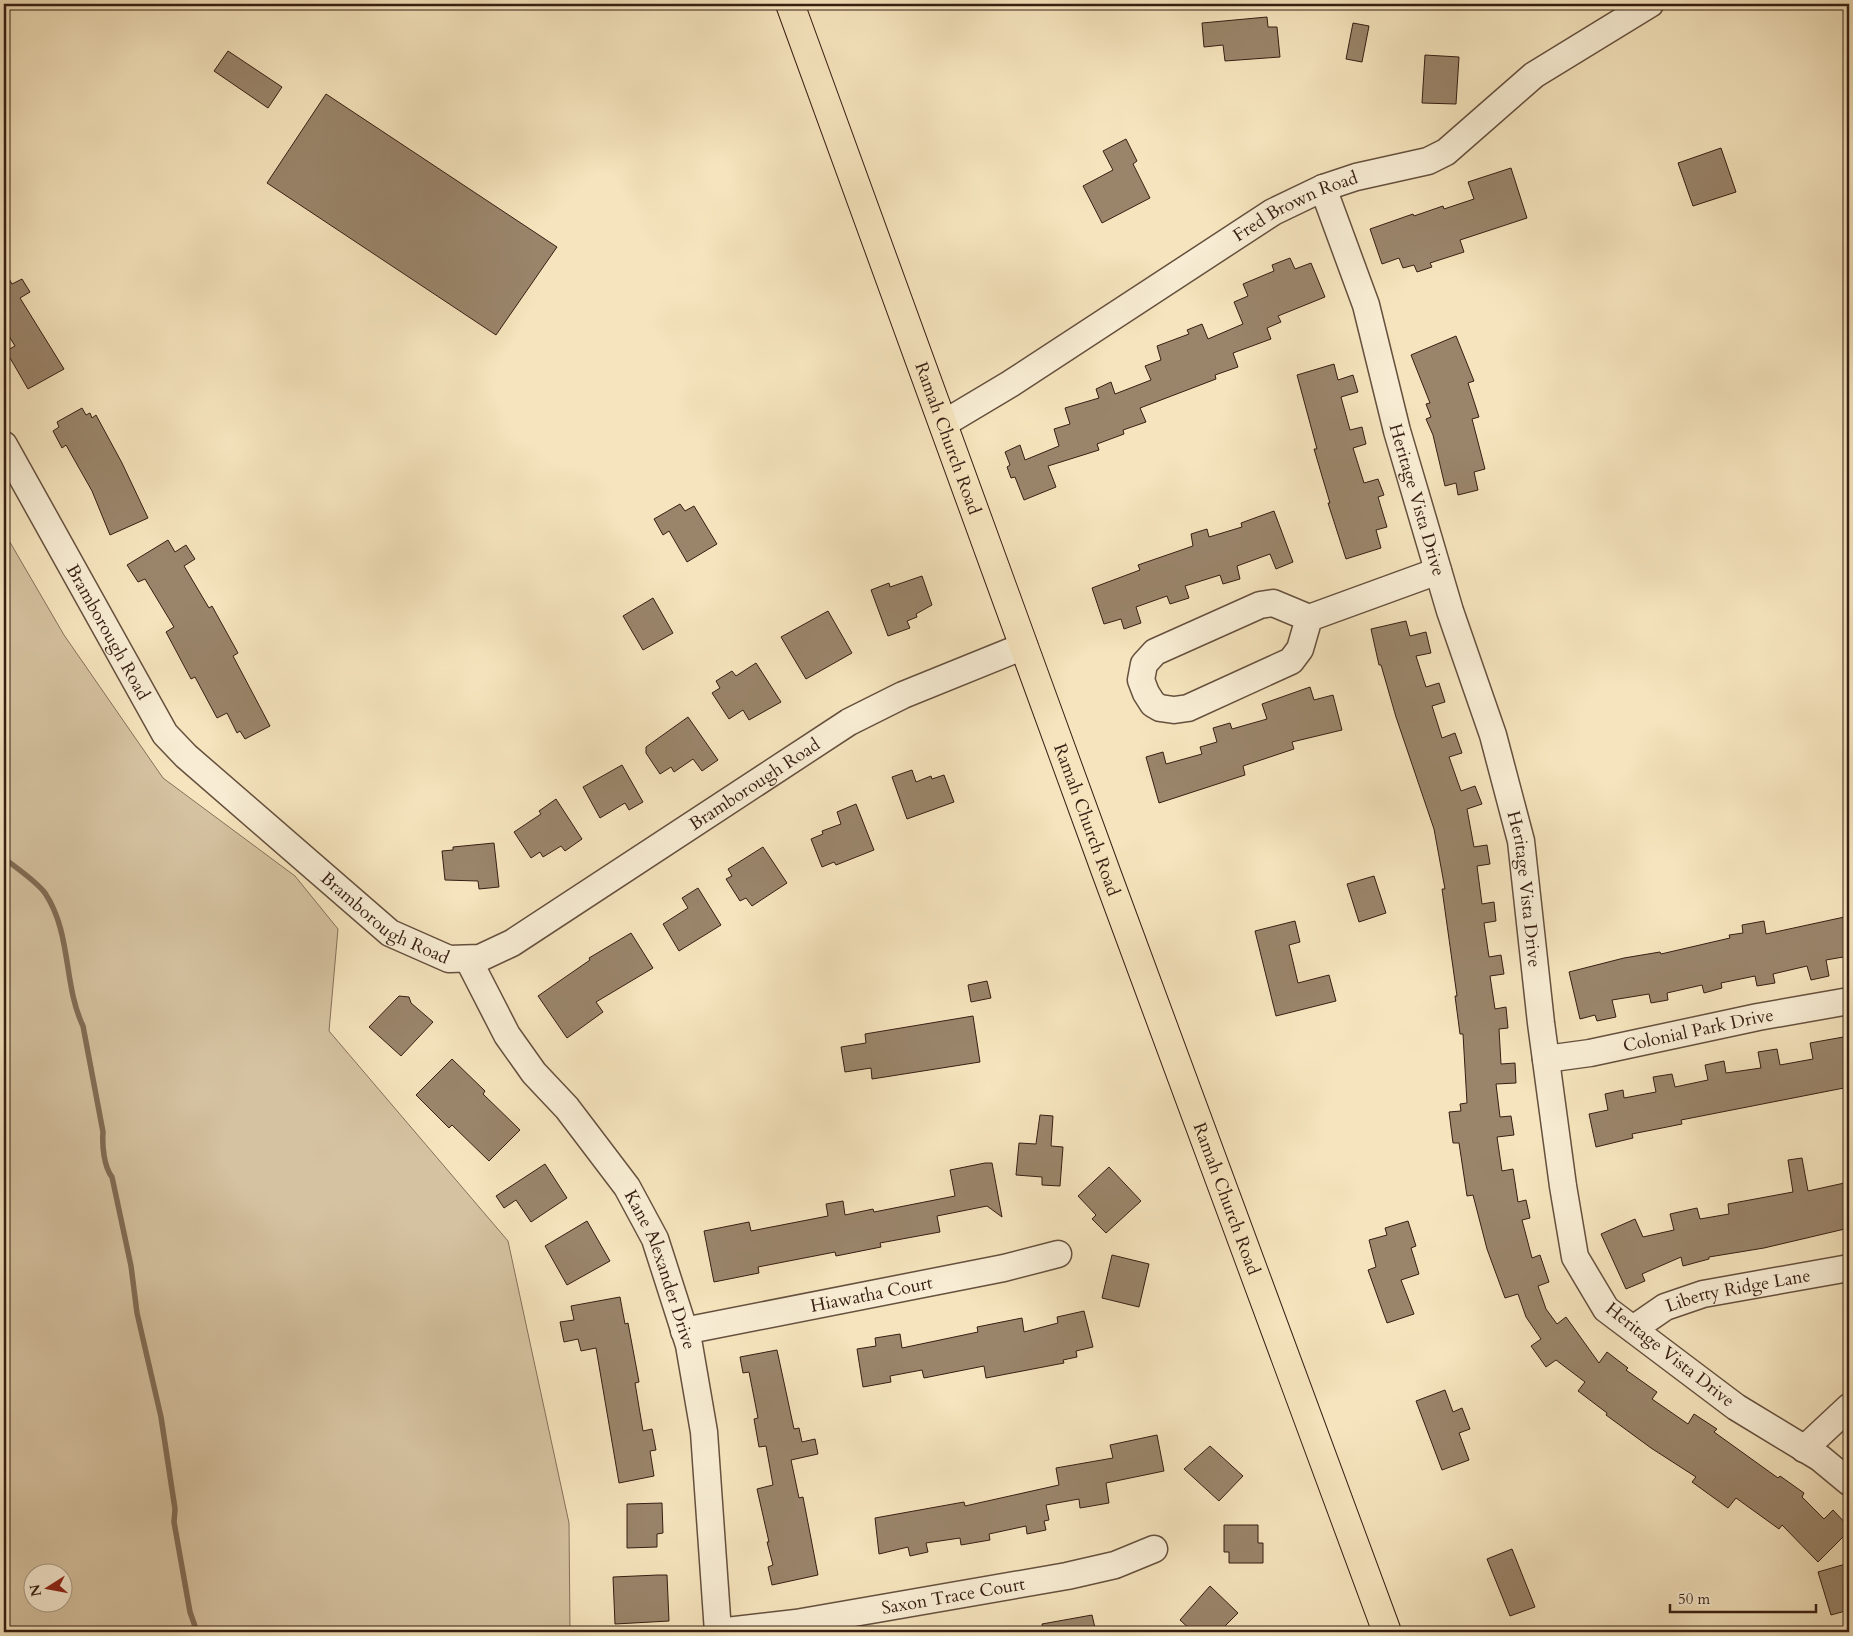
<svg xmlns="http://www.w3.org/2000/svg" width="1853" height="1636" font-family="Cardo,serif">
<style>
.green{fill:#d5c2a0;stroke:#86705a;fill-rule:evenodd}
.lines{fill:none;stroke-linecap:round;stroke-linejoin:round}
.stream{stroke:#826d56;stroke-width:5.5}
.building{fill:#9a856b;stroke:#371e13}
.minor-casing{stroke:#66503e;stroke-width:29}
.major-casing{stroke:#371e13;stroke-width:30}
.minor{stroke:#f8edd4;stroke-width:26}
.major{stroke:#f5e4bd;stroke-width:28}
.labels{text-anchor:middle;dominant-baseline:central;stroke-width:4.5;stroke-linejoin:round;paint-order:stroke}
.street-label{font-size:18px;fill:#371e13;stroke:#f8edd4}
</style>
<rect width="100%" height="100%" fill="#f5e4bd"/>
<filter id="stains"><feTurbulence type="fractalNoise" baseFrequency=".004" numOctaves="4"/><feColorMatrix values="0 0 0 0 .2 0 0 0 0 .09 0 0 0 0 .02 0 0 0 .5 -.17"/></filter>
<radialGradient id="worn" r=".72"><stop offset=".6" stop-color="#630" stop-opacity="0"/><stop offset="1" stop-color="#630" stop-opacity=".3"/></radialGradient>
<path class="green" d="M4 532 64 635 163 778 295 876 338 929 329 1031 508 1241 569 1523 570 1632H4ZM32 1574H62V1604H32Z"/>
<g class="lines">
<path class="stream" d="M4 858C16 868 35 880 45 893 72 934 63 984 83 1026L103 1132C102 1146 104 1167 112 1177L131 1266 137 1313 161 1417 175 1509 174 1522 190 1612 197 1632"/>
</g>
<path class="building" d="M1267 17 1268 27H1277L1280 57 1225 61 1223 45 1204 47 1202 23Z
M1353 23 1369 26 1362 62 1346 59Z
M228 51 282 87 268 108 214 71Z
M1425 55 1459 57 1456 104 1422 103Z
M326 94 557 247 496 335 267 183Z
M1126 139 1137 161 1133 164 1150 198 1102 223 1083 186 1113 170 1103 151Z
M1721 148 1736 192 1693 206 1678 163Z
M1511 168 1527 218 1460 240 1464 252 1430 263 1432 267 1417 272 1414 265 1403 268 1399 258 1382 264 1370 229 1413 214 1414 216 1443 206 1444 209 1474 199 1468 182Z
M1290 258 1295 269 1311 263 1325 297 1278 316 1281 322 1267 328 1271 339 1233 353 1238 367 1215 375 1216 379 1140 408 1146 422 1123 430 1124 434 1097 444 1099 450 1048 466 1056 487 1024 500 1015 477 1011 478 1007 467 1010 465 1005 452 1020 445 1025 460 1059 446 1054 429 1070 424 1065 408 1099 398 1096 389 1111 382 1115 394 1151 380 1145 366 1161 360 1157 346 1189 334 1187 330 1202 324 1208 339 1243 324 1234 302 1248 296 1243 284 1274 271 1272 265Z
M4 270 12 284 22 279 30 292 20 298 64 369 28 389 6 351 15 346 4 328Z
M1456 336 1474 381 1468 383 1479 417 1472 419 1485 469 1474 472 1478 490 1458 495 1456 483 1445 486 1433 435 1426 419 1431 417 1426 404 1430 403 1411 355Z
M1334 364 1338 380 1353 375 1358 392 1341 397 1350 430 1362 427 1366 444 1353 448 1364 483 1378 479 1384 495 1378 497 1387 527 1376 530 1381 548 1346 559 1328 503H1330L1314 449H1317L1297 375Z
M82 408 86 415 90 413 92 418 96 415 122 463 148 518 110 535 92 491 66 445 62 448 53 431 59 427 57 422Z
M680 504 685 511 694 506 717 544 687 562 669 531 663 535 654 519Z
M1274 511 1293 562 1276 569 1270 554 1237 566 1240 579 1223 584 1220 575 1185 586 1189 598 1170 604 1167 596 1136 607 1141 623 1124 629 1121 619 1104 624 1092 588 1140 570 1138 565 1193 546 1191 534 1207 529 1209 537 1242 527 1241 523Z
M168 540 175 552 186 545 195 559 184 566 209 608 212 606 238 653 233 656 270 726 245 739 240 731 237 733 227 713 217 718 195 677 191 679 166 632 174 627 145 579 138 582 127 565Z
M922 576 932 605 916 614 917 617 907 621 910 628 888 636 871 590 889 583 890 587Z
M653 598 673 633 643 650 623 616Z
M828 611 852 653 806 679 781 637Z
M1406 621 1410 636 1426 632 1431 653 1416 656 1426 687 1439 683 1445 702 1432 706 1442 738 1455 733 1462 753 1449 757 1461 791 1475 786 1482 804 1467 809 1474 847 1487 845 1490 864 1477 866 1482 904 1494 902 1496 921 1484 923 1489 957 1501 955 1504 974 1490 976 1495 1009 1506 1007 1508 1028 1499 1029 1501 1064 1515 1063 1516 1083 1496 1084 1500 1117 1511 1116 1514 1135 1497 1137 1502 1171 1513 1169 1518 1202 1526 1200 1530 1218 1522 1220 1532 1258 1540 1255 1549 1282 1538 1286 1546 1309 1557 1324 1566 1317 1599 1363 1607 1352 1628 1368 1626 1370 1657 1392 1652 1399 1688 1424 1694 1414 1717 1429 1714 1432 1778 1478 1780 1476 1804 1493 1802 1497 1824 1519 1833 1510 1849 1527V1531L1818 1562 1782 1525 1779 1529 1736 1498 1728 1508 1692 1482 1696 1477 1651 1448 1606 1415 1607 1413 1578 1391 1585 1382 1556 1360 1546 1367 1531 1346 1541 1339 1526 1317 1518 1294 1505 1298 1487 1249 1473 1195 1467 1196 1459 1143H1453L1449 1112 1461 1111 1460 1104 1467 1103 1463 1034H1460L1455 996H1457L1442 889H1445L1434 829 1396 717 1381 665H1379L1371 629Z
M756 663 781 702 749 720 743 710 729 719 712 693 720 688 716 681 732 671 736 676Z
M1310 687 1314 700 1333 695 1342 730 1292 742 1294 749 1243 766 1245 775 1159 803 1146 757 1163 752 1166 764 1202 754 1200 747 1217 742 1213 728 1230 723 1232 729 1267 719 1262 704Z
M688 717 718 760 702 771 693 759 674 772 671 767 660 774 646 753V747Z
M622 765 643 802 629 810 625 803 600 818 583 787Z
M912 770 916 782 931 776 932 779 944 775 954 802 907 819 892 777Z
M556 799 582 839 565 851 561 846 543 857 540 852 531 858 514 832 541 814 539 811Z
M856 804 874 850 836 865 834 862 822 867 811 839 823 834 822 831 841 824 837 812Z
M494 843 499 887 479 889 478 881 445 880 442 851 453 850V847Z
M763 847 787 883 752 906 746 898 740 901 726 879 732 876 728 869Z
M1374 876 1386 913 1359 922 1347 884Z
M698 888 721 925 679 951 663 924 688 908 682 898Z
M1849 916V956L1826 960 1829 976 1811 980 1807 966 1773 974 1775 983 1757 986 1755 976 1721 983 1722 988 1704 993 1702 985 1667 993 1668 1000 1651 1003 1649 994 1612 1000 1616 1017 1597 1021 1595 1015 1580 1019 1569 972 1624 958 1660 952 1661 954 1730 938 1729 935 1743 933 1742 925 1764 921 1766 934Z
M1295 921 1300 942 1289 945 1298 983 1329 975 1336 1001 1276 1016 1255 931Z
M631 933 653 968 596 1002 603 1012 567 1038 538 996 590 960 589 958Z
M987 981 991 998 971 1002 968 985Z
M399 996 409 997 411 1003 433 1022 401 1056 369 1027Z
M973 1016 980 1062 872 1079 871 1068 845 1072 841 1047 866 1043 865 1034Z
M1849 1036V1087L1681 1120 1682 1124 1632 1134 1633 1138 1596 1147 1589 1114 1608 1110 1605 1094 1623 1090 1624 1098 1656 1092 1653 1077 1672 1074 1675 1087 1708 1080 1705 1065 1724 1061 1726 1073 1761 1068 1758 1052 1777 1049 1780 1065 1813 1059 1810 1043Z
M452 1059 485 1091 483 1094 520 1130 489 1161 452 1125 449 1128 416 1095Z
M1040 1115 1053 1116 1051 1146 1063 1147 1060 1186 1042 1185V1177L1016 1175 1019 1143 1036 1144Z
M1802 1158 1808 1191 1849 1182V1228L1764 1248 1709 1257V1259L1683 1266 1681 1257 1642 1274 1645 1281 1626 1289 1601 1234 1635 1219 1643 1237 1674 1230 1670 1214 1697 1208 1700 1219 1729 1214 1728 1204 1793 1192 1788 1160Z
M985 1163H992L1002 1217 987 1206 937 1216 940 1232 880 1243 881 1247 836 1256 835 1252 758 1267 759 1273 714 1282 704 1231 749 1222 751 1231 828 1216 826 1204 843 1201 845 1215 873 1209 874 1212 955 1196 950 1170Z
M545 1164 567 1198 531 1222 516 1200 504 1208 496 1196Z
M1109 1167 1141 1201 1106 1233 1092 1219 1096 1215 1078 1196Z
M587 1221 610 1261 567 1285 545 1246Z
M1408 1221 1416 1246 1411 1248 1419 1274 1401 1280 1414 1314 1387 1323 1368 1270 1376 1267 1369 1240 1387 1235 1385 1228Z
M1112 1255 1149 1264 1139 1307 1102 1298Z
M620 1297 625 1324 628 1323 639 1382 635 1383 643 1431 652 1429 656 1450 650 1451 654 1476 619 1483 596 1348 581 1351 578 1339 564 1342 560 1322 574 1320 571 1306Z
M1084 1311 1093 1347 1076 1351 1077 1357 1063 1360 1064 1363 986 1378 984 1366 924 1378 922 1370 890 1376 891 1382 863 1387 857 1349 876 1346 875 1338 900 1334 902 1348 978 1332 977 1327 1022 1318 1024 1332 1058 1323 1057 1317Z
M777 1350 794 1429 799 1428 802 1442 815 1439 818 1454 791 1460 799 1498 803 1497 818 1575 772 1585 768 1567 773 1565 767 1542H769L757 1489 773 1485 766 1446 759 1447 754 1419 758 1418 749 1372 743 1373 740 1357Z
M1445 1390 1453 1412 1462 1408 1470 1429 1459 1433 1469 1460 1442 1470 1416 1401Z
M1157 1435 1164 1471 1106 1483 1109 1503 1080 1508 1079 1499 1046 1505 1049 1520 1044 1521 1046 1530 1027 1534 1026 1526 989 1534 990 1540 961 1545 960 1538 926 1543 928 1552 910 1556 908 1547 879 1554 875 1518 964 1502 965 1506 1059 1485 1056 1468 1113 1458 1110 1445Z
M1210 1446 1243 1476 1219 1501 1184 1469Z
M662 1503 663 1533 657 1534V1547L627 1548V1504Z
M1224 1525H1258V1543H1263V1563H1229V1552H1224Z
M1512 1549 1535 1607 1510 1616 1487 1559Z
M1849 1563V1610L1831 1615 1818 1572Z
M658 1575H667L669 1621 615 1624 613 1577Z
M1210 1586 1238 1613 1223 1628 1221 1626 1215 1632H1193L1180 1620Z
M1092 1615 1096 1632H1043L1042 1624Z"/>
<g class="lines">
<defs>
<g id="minor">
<path id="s1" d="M1323 188 1366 305 1397 431 1450 611 1493 735 1521 841 1541 1023 1563 1186 1575 1257 1606 1309 1736 1407 1820 1458 1849 1482"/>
<path id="s2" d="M943 424 1010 384 1273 212 1323 188 1356 177 1428 161 1446 152 1534 75 1650 4"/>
<path id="s3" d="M4 445 165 734 186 756 390 933 449 959 480 958 512 943 849 722 903 695 1024 646"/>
<path d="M1309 618 1300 649 1291 661 1188 708 1174 710 1160 708 1153 704 1146 693 1141 680 1144 664 1155 652 1260 605 1273 603 1309 618 1438 571"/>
<path id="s4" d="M468 959 507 1035 534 1073 567 1108 627 1187 655 1239 689 1345 704 1432 718 1632"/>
<path id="s5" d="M1546 1059 1590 1053 1758 1017 1849 1001"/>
<path id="s6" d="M1633 1329 1665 1307 1703 1294 1849 1268"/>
<path id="s7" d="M684 1331 1004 1268 1058 1254"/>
<path d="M1804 1449 1849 1407"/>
<path id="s8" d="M718 1632 796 1623 1067 1576 1115 1565 1154 1549"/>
</g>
<g id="major">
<path id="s9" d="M790 4 1106 872 1387 1632"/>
</g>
</defs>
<use href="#minor" class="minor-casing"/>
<use href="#major" class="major-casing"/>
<use href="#minor" class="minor"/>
<use href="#major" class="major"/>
</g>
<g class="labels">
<g class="street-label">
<text stroke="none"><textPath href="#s2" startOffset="415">Fred Brown Road</textPath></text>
<text stroke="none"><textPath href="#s9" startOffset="462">Ramah Church Road</textPath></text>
<text stroke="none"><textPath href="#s1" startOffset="326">Heritage Vista Drive</textPath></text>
<text stroke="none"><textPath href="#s3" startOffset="214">Bramborough Road</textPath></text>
<text stroke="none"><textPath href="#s3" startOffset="1052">Bramborough Road</textPath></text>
<text stroke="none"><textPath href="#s9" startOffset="868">Ramah Church Road</textPath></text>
<text stroke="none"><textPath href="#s1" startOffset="731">Heritage Vista Drive</textPath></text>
<text stroke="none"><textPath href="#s3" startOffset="619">Bramborough Road</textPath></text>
<text stroke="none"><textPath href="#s5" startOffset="155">Colonial Park Drive</textPath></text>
<text stroke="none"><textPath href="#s9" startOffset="1272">Ramah Church Road</textPath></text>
<text stroke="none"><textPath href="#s4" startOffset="369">Kane Alexander Drive</textPath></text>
<text stroke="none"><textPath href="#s6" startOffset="114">Liberty Ridge Lane</textPath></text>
<text stroke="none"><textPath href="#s7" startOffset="191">Hiawatha Court</textPath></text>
<text transform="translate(1670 1355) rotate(38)">Heritage Vista Drive</text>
<text stroke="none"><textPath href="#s8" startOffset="238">Saxon Trace Court</textPath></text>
</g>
</g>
<rect width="1853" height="1636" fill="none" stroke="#f5e4bd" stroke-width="20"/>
<rect x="5" y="5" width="1843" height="1626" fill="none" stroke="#371e13" stroke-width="2.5"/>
<rect x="10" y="10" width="1833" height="1616" fill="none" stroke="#371e13"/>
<g transform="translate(48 1588) rotate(259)"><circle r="24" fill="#f8edd4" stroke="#ab9a87"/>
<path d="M0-4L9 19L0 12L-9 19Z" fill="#8f2418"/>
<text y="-8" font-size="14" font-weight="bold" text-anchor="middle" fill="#371e13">N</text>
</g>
<path d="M1670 1604v8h146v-8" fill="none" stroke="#371e13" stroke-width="2.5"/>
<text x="1678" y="1604" font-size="15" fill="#371e13" stroke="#f8edd4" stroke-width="4" paint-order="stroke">50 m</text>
<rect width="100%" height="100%" filter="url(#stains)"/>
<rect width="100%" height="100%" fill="url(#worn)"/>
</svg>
